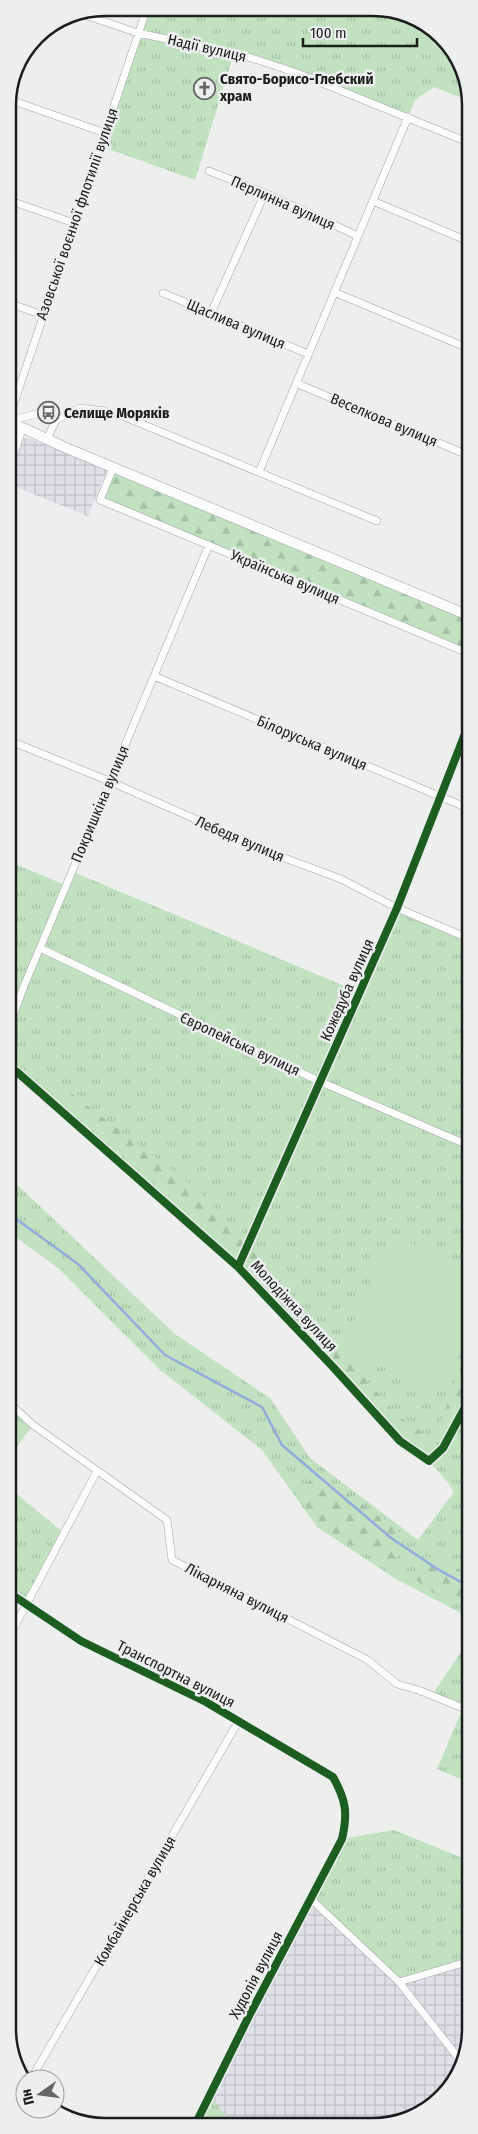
<svg xmlns="http://www.w3.org/2000/svg" width="478" height="2134" font-family="'Fira Sans Condensed',sans-serif">
<style>
.industrial{fill:url(#industrial-grid)}
.grass{fill:url(#grass-tufts)}
.forest{fill:url(#forest-firs)}
.garden{fill:#c1e1c1}
.lines{fill:none;stroke-linecap:round;stroke-linejoin:round}
.stream{stroke:#93aadb;stroke-width:2.5}
.street-casing{stroke:#a3a3a4;stroke-width:8}
.secondary-casing{stroke:#a3a3a4;stroke-width:11}
.street{stroke:#fcfcfd;stroke-width:7}
.secondary{stroke:#fcfcfd;stroke-width:10}
.cycleway-casing{stroke:#edeef0;stroke-width:11}
.cycleway{stroke:#1b5e20;stroke-width:8}
.labels{text-anchor:middle;dominant-baseline:central;stroke-width:5;stroke-linejoin:round;paint-order:stroke}
.street-label{font-size:15px;fill:#1d1d1e;stroke:#edeef0}
.poi-label{font-size:15px;font-weight:bold;fill:#1d1d1e;stroke:#edeef0;text-anchor:start}
.rim{fill:none;stroke:#1d1d1e;stroke-width:2.5}
</style>
<defs>
<pattern id="industrial-grid" width="8" height="8" patternUnits="userSpaceOnUse" patternTransform="scale(1.25)"><rect width="8" height="8" fill="#dee0e6"/><path d="M0 4h8M4 0v8" fill="none" stroke="#bec0c5"/></pattern>
<pattern id="grass-tufts" width="24" height="20" patternUnits="userSpaceOnUse" patternTransform="scale(1.25)"><rect width="24" height="20" fill="#c1e1c1"/><path d="M3 7l-1-3M5 7V3M7 7l1-3M15 17l-1-3M17 17v-4M19 17l1-3" fill="none" stroke="#a5c1a5"/></pattern>
<pattern id="forest-firs" width="22" height="20" patternUnits="userSpaceOnUse" patternTransform="scale(1.25)"><rect width="22" height="20" fill="#c1e1c1"/><path d="M5 1l3.5 6h-7zM16 11l3.5 6h-7z" fill="#a5c1a5"/></pattern>
</defs>
<rect width="100%" height="100%" fill="#eeeeef"/>
<path class="industrial" d="M25 438 31 439 107 470 88 516 8 484V478L21 443Z
M311 1899 470 1961V2035L446 2093 386 2126 233 2125 210 2096Z"/>
<path class="grass" d="M147 8 392 9 442 36 470 92V101L434 87 415 100 408 117 234 53 195 180 100 146Z
M8 861 65 885 71 871 361 993 397 908 470 939V1618L396 1579 317 1527 262 1450 159 1369 58 1268 8 1231V1176L175 1334 271 1399 310 1458 418 1540 454 1492C441 1469 421 1456 400 1441L238 1267 8 1067Z
M8 1402 33 1425 8 1458Z
M8 1487 64 1533 27 1603 8 1592Z
M470 1639V1783L437 1769 463 1708 432 1695Z
M394 1830 470 1861V1961L399 1982 311 1899 342 1839Z
M210 2096 233 2125H195Z"/>
<path class="forest" d="M112 472 470 621V654L100 500Z
M46 1074 199 1191 397 1415 428 1436 423 1450 400 1433 232 1251 38 1082Z
M470 1341V1382L458 1410 447 1426 441 1422Z
M321 1478 335 1484 398 1530 404 1541C403 1547 403 1554 397 1558 377 1569 305 1518 300 1498 299 1495 299 1492 299 1490L304 1483Z
M422 1557 435 1558 470 1574V1610C451 1599 395 1586 422 1557Z"/>
<path class="garden" d="M390 1235 470 1269V1326L442 1392 342 1349Z"/>
<g class="lines">
<path class="stream" d="M8 1213 78 1264 165 1355 262 1407 282 1445 391 1538 439 1570 470 1587"/>
<defs>
<path id="street" d="M79 13 138 33 233 53 258 60 297 73 470 143
M8 99 105 133
M209 171 265 193 358 236
M8 200 74 223
M373 201 470 242
M334 292 470 349
M163 293 308 354
M8 303 43 315
M211 313 265 193
M298 384 470 456
M56 420 80 408 104 411 125 417 377 521
M8 421 147 8
M9 421 40 413 56 420
M47 439 56 420
M113 468 100 500 470 654
M259 472 408 117
M154 676 470 809
M8 740 109 781 274 854 341 879 397 908 470 939
M40 948 321 1082 470 1146
M8 1067 17 1072 238 1267 333 1367 400 1441 429 1461 443 1448 470 1398
M9 1068 14 1051 13 1016 24 986 209 545
M238 1267 397 908 470 721
M8 1402 33 1425 167 1520 172 1560 368 1660 397 1684 421 1691 470 1711
M8 1592 81 1641 206 1702 333 1777C346 1800 348 1813 342 1839L249 2016 195 2125
M8 1639 97 1471
M311 1899 399 1982 460 2060
M399 1982 470 1961
M31 2079 238 1722"/>
<path id="secondary" d="M8 421 64 447 470 616
M8 467 21 428"/>
</defs>
<use href="#street" class="street-casing"/>
<use href="#secondary" class="secondary-casing"/>
<use href="#street" class="street"/>
<use href="#secondary" class="secondary"/>
<defs>
<path id="cycleway" d="M8 1067 17 1072 238 1267 333 1367 400 1441 429 1461 443 1448 470 1398
M238 1267 397 908 470 721
M8 1592 81 1641 206 1702 333 1777C346 1800 348 1813 342 1839L249 2016 195 2125"/>
</defs>
<use href="#cycleway" class="cycleway-casing"/>
<use href="#cycleway" class="cycleway"/>
</g>
<defs>
<symbol id="church-ring" viewBox="-11 -11 22 22"><circle r="9.5" fill="#edeef0" stroke="#666667" stroke-width="1.5"/><path d="M-1.2-6h2.4v3.5h3.3v2.4h-3.3V6h-2.4V-.1h-3.3v-2.4h3.3Z" fill="#666667"/></symbol>
<symbol id="bus-ring" viewBox="-11 -11 22 22"><circle r="9.5" fill="#edeef0" stroke="#666667" stroke-width="1.5"/><path d="M-5-6H5V4H4V6H2V4H-2V6H-4V4H-5ZM-3.5-4V0h7V-4ZM-3.5 1.2v1.5H-2V1.2ZM2 1.2v1.5H3.5V1.2Z" fill="#666667"/></symbol>
</defs>
<g fill-rule="evenodd">
<use href="#church-ring" x="192" y="76" width="25" height="25"/>
<use href="#bus-ring" x="36" y="400" width="25" height="25"/>
</g>
<g class="labels">
<g class="street-label">
<text transform="translate(207 48) rotate(13)">Надії вулиця</text>
<text transform="translate(283 203) rotate(24)">Перлинна вулиця</text>
<text transform="translate(77 214) rotate(-71)">Азовської воєнної флотилії вулиця</text>
<text transform="translate(236 324) rotate(23)">Щаслива вулиця</text>
<text transform="translate(384 420) rotate(23)">Веселкова вулиця</text>
<text transform="translate(285 577) rotate(23)">Українська вулиця</text>
<text transform="translate(312 743) rotate(23)">Білоруська вулиця</text>
<text transform="translate(100 804) rotate(-67)">Покришкіна вулиця</text>
<text transform="translate(240 839) rotate(23)">Лебедя вулиця</text>
<text transform="translate(347 990) rotate(-66)">Кожедуба вулиця</text>
<text transform="translate(240 1044) rotate(25)">Європейська вулиця</text>
<text transform="translate(294 1306) rotate(47)">Молодіжна вулиця</text>
<text transform="translate(237 1593) rotate(27)">Лікарняна вулиця</text>
<text transform="translate(176 1674) rotate(27)">Транспортна вулиця</text>
<text transform="translate(135 1901) rotate(-60)">Комбайнерська вулиця</text>
<text transform="translate(256 1975) rotate(-62)">Худолія вулиця</text>
</g>
<g class="poi-label">
<text x="220" y="79">Свято-Борисо-Глебский<tspan x="220" dy="17">храм</tspan></text>
<text x="64" y="413">Селище Моряків</text>
</g>
</g>
<path d="M0 0H478V2134H0ZM105 16H373A89 89 0 0 1 462 105V2029A89 89 0 0 1 373 2118H105A89 89 0 0 1 16 2029V105A89 89 0 0 1 105 16Z" fill="#edeef0" fill-rule="evenodd"/>
<path class="rim" d="M105 16H373A89 89 0 0 1 462 105V2029A89 89 0 0 1 373 2118H105A89 89 0 0 1 16 2029V105A89 89 0 0 1 105 16Z"/>
<g transform="translate(40 2094) rotate(256)"><circle r="24" fill="#edeef0" stroke="#9a9a9c"/>
<path d="M0-4L9 19L0 12L-9 19Z" fill="#666667"/>
<text y="-8" font-size="14" font-weight="bold" text-anchor="middle" fill="#1d1d1e">Пн</text>
</g>
<path d="M303 38v8h114v-8" fill="none" stroke="#1d1d1e" stroke-width="2.5"/>
<text x="310" y="38" font-size="15" fill="#1d1d1e" stroke="#edeef0" stroke-width="4" paint-order="stroke">100 m</text>
</svg>
